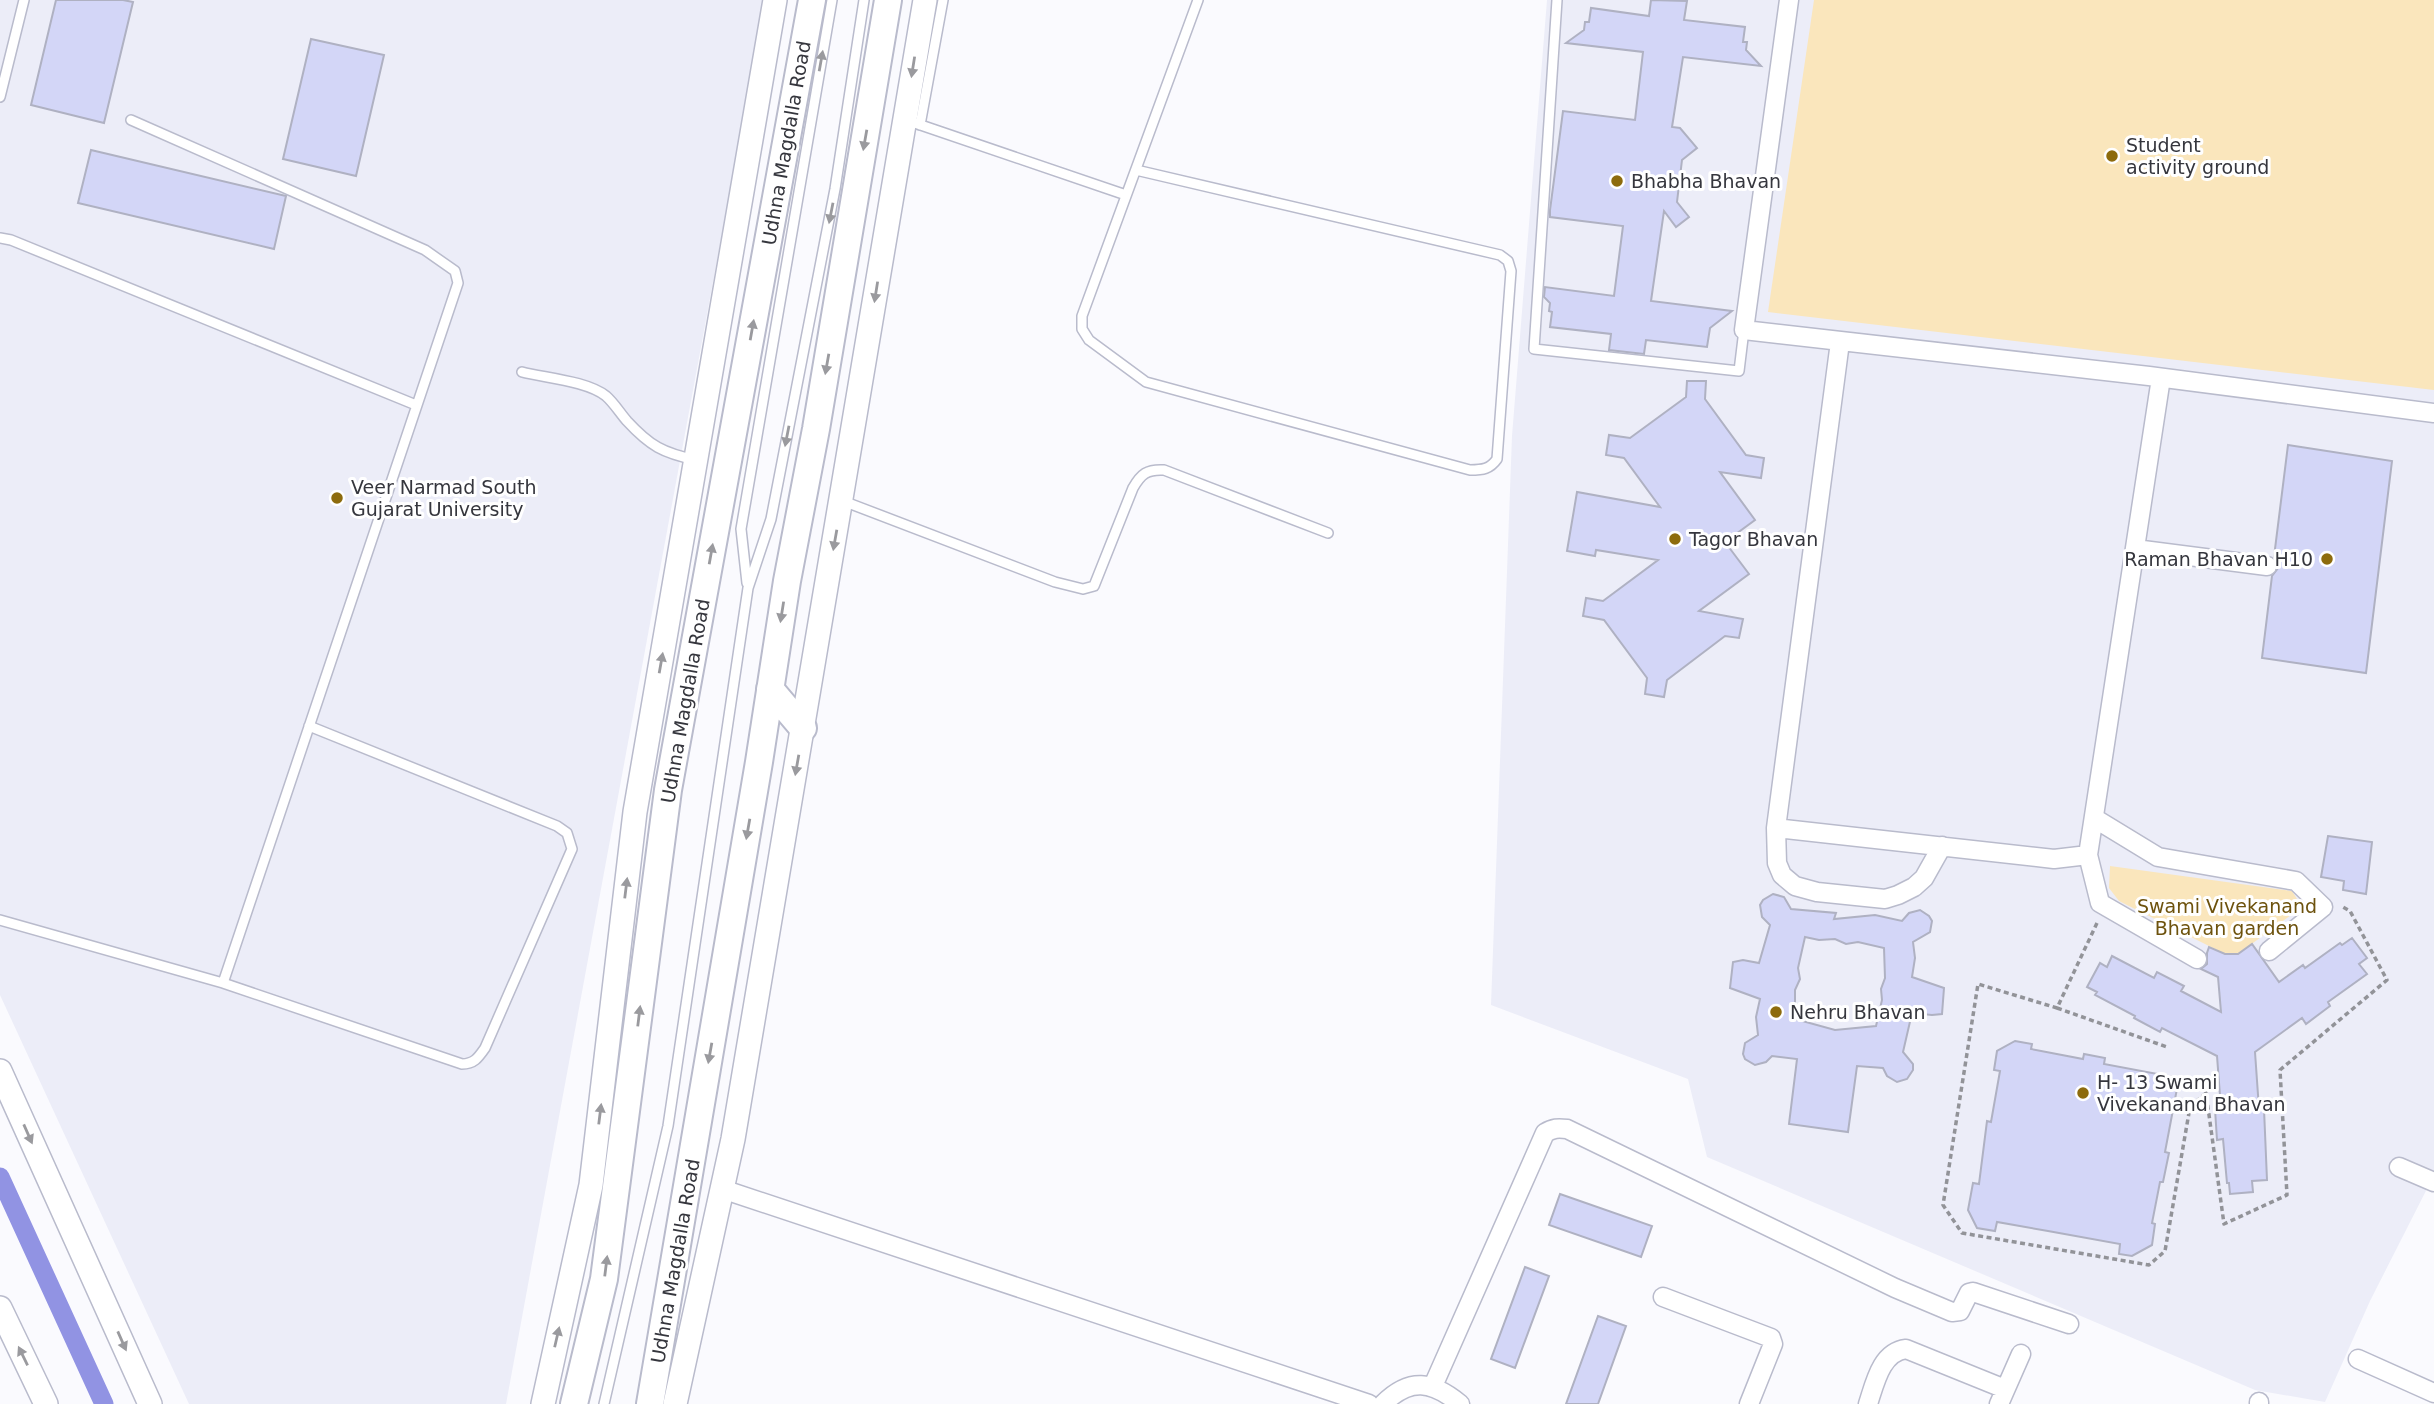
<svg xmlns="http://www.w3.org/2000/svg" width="2434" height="1404" font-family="'DejaVu Sans',sans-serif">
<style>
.built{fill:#ecedf8}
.green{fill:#fae6bc}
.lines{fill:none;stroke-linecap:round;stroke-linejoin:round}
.canal{stroke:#9193e3;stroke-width:19}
.building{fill:#d3d6f7;stroke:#afb1c2;stroke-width:2;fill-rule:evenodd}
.service-casing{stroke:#b9bbcc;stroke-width:12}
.minor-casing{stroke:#b9bbcc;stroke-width:21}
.tertiary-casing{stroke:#b9bbcc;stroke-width:26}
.secondary-casing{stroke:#b9bbcc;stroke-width:30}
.path{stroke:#929398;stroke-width:3.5;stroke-dasharray:5 3.5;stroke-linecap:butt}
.service{stroke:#fff;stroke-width:9}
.minor{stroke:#fff;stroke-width:18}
.tertiary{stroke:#fff;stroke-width:23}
.secondary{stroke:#fff;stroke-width:26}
.oneway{fill:#9a9a9e}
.poi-dot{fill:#8d6b0d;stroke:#fff;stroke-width:2.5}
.labels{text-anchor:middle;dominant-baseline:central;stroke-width:6;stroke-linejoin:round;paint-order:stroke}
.street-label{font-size:19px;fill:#35363d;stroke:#fff}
.poi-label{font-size:19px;fill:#35363d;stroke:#fff;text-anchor:start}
.park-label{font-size:19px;fill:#6d520d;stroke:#fff}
</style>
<rect width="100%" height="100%" fill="#fafafe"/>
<path class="built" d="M0 0H765L506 1404H189L0 995Z
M1547 0H2434V1175L2370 1301 2325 1402 2255 1390 1707 1157 1688 1079 1491 1005 1512 436Z"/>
<path class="green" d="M1814 0H2434V390L1768 312Z
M2110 866 2292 891 2302 907 2238 954H2225L2119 901 2109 888Z"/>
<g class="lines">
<path class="canal" d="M0 1177 104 1404"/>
</g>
<path class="building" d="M56 0H123L133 2 104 123 31 105Z
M1651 0 1687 1 1684 20 1745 27 1743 42H1747L1746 50 1761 66 1683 57 1672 127 1680 128 1697 148 1682 160 1677 202 1689 217 1676 227 1664 211 1651 301 1732 311 1710 328 1707 347 1646 340 1644 354 1609 350 1611 334 1550 327 1552 312 1549 311 1550 303 1544 297 1545 287 1614 296 1623 226 1550 217V210L1563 111 1635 120 1643 52 1566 43 1584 30 1585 22H1589L1591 8 1649 16Z
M311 39 384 55 356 176 283 159Z
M91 150 286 196 274 249 78 203Z
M1687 381H1706L1705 399 1746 455 1764 458 1761 478 1720 472 1755 520 1725 542 1749 574 1699 611 1743 619 1739 638 1725 636 1667 680 1664 697 1645 694 1647 678 1604 620 1583 616 1586 598 1603 601 1658 560 1596 550 1595 556 1567 551 1577 492 1660 507 1624 458 1606 455 1609 435 1630 438 1686 397Z
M2288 445 2392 461 2366 673 2262 658 2272 576 2278 568 2274 557Z
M2328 836 2372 842 2366 894 2343 890 2344 881 2321 877Z
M1773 894 1784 897 1791 909 1836 913 1834 919 1875 915 1902 921 1909 913 1920 910 1929 916 1932 921 1930 932 1913 942 1915 958 1912 977 1944 988 1942 1014 1932 1015 1912 1013 1903 1052 1913 1064V1070L1907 1079 1897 1082 1887 1076 1883 1068 1857 1066 1848 1132 1789 1124 1797 1059 1772 1056 1766 1062 1755 1065 1745 1059 1743 1054 1745 1043 1758 1035 1756 1017 1760 999 1730 988 1733 962 1743 960 1759 963 1770 925 1762 917 1760 905 1763 900ZM1805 937 1819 940 1835 939 1846 944 1858 942 1884 948 1885 978 1881 989 1882 1000 1876 1026 1835 1030 1795 1019V990L1800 979 1798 968Z
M2352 938 2367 958 2359 964 2367 974 2328 1002 2330 1006 2306 1024 2302 1018 2255 1052 2259 1109H2264L2267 1180 2252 1181 2253 1192 2230 1194 2229 1183H2227L2223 1139 2217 1140 2215 1109H2221L2217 1056 2162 1028 2160 1032 2134 1018 2135 1016 2095 995 2097 992 2087 987 2100 963 2107 967 2112 956 2154 978 2157 972 2184 986 2181 991 2221 1012 2218 977 2201 969 2207 964V953L2209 947 2225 954H2238L2252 944 2279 982 2303 965 2305 968 2340 943 2342 945Z
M2015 1041 2032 1044 2031 1049 2083 1059 2084 1054 2105 1058 2104 1064 2179 1078 2165 1152 2169 1153 2163 1182H2160L2152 1223 2155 1224 2152 1245 2132 1256 2119 1254 2120 1244 2048 1231 1997 1222 1995 1231 1977 1228 1968 1210 1973 1183 1979 1184 1987 1121 1991 1122 2000 1071 1994 1070 1997 1051Z
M1560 1194 1652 1226 1641 1257 1549 1225Z
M1525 1267 1549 1276 1515 1368 1491 1359Z
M1598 1316 1626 1326 1598 1404H1566Z"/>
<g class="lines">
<defs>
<path id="service" d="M1557 0 1534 349 1739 371 1744 330
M0 97 24 0
M131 120 425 250 455 271 458 283 223 983
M906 120 1126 195
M920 125 943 0
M1136 170 1500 255 1508 261 1511 271 1497 459C1490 469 1483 470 1470 470L1146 382 1089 340 1082 329V316L1198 0
M0 238 11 240 416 405
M522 372C546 378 587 381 606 396 614 403 620 413 627 421 650 446 663 453 696 460
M843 501 1055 582 1083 589 1094 586 1133 488C1141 474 1147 469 1164 470L1328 533
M747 583 741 529 832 0
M0 920 223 983 462 1064C474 1064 478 1058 485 1048L572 849 567 833 557 826 309 726
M604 1404 668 1126 748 588 771 519 835 189 864 0"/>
<path id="minor" d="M1789 0 1744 330 2149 376 2434 413
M1840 342 1776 828 2054 859 2088 855
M2161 378 2088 855 2100 903 2197 959
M2135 549 2267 566
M2094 818 2158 857 2296 881 2323 907 2269 951
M1776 828 1777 863 1782 875 1795 886 1817 892 1885 899 1898 895 1914 887 1924 878 1942 846
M2399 1167 2434 1182
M722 1189 1369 1404
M1663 1297 1771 1338 1773 1344 1749 1404
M2358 1359 2434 1393
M1433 1386 1545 1133C1553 1128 1558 1128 1567 1129L1895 1288 1952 1312 1960 1311 1969 1293 1973 1292 2069 1324
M1383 1404C1410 1377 1432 1381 1460 1404
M1868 1404C1875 1383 1881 1352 1906 1349L2005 1389
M1999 1404 2021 1354
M2259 1404V1402"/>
<path id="tertiary" d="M0 1071 150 1404
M0 1308 46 1404
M543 1404 591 1185 635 812 775 0
M675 1404 733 1139 925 0"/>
<path id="secondary" d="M770 689 803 728
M574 1404 604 1279 668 790 812 0
M650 1404 759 762 787 581 816 429 888 0"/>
</defs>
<use href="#service" class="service-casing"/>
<use href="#minor" class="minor-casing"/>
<use href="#tertiary" class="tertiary-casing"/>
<use href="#secondary" class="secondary-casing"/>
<path class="path" d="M2097 923 2057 1008 1978 984 1943 1205 1962 1233 2149 1265 2165 1251 2190 1107 2206 1093 2224 1224 2287 1195 2280 1070 2387 980 2350 911 2341 906
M2057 1008 2167 1047"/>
<use href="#service" class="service"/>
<use href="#minor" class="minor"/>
<use href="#tertiary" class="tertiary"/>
<use href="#secondary" class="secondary"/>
</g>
<defs><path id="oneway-solid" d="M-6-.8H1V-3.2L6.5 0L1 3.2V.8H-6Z" transform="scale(1.75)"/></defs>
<g class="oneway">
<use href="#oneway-solid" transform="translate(821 61) rotate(-80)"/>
<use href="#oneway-solid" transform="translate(913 67) rotate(99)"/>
<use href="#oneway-solid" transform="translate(865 140) rotate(100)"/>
<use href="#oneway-solid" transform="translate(831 213) rotate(101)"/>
<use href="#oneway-solid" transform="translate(876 292) rotate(99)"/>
<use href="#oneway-solid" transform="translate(752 330) rotate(-80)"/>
<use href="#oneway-solid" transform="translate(827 364) rotate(100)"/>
<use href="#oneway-solid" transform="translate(787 436) rotate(101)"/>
<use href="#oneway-solid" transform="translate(835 540) rotate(100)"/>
<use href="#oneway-solid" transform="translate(711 554) rotate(-80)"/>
<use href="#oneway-solid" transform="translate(782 612) rotate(99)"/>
<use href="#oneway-solid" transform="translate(661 663) rotate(-80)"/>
<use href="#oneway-solid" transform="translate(797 765) rotate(100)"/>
<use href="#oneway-solid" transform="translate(748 829) rotate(100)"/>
<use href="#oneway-solid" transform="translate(626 888) rotate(-83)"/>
<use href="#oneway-solid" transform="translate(639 1016) rotate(-83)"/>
<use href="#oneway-solid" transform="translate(710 1053) rotate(100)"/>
<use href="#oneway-solid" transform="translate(600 1114) rotate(-83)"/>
<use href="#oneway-solid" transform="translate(28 1134) rotate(66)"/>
<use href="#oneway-solid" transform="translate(606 1266) rotate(-83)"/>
<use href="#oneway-solid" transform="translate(557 1337) rotate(-77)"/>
<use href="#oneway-solid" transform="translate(122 1341) rotate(66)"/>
<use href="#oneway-solid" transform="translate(23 1356) rotate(-116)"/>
</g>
<g class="poi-dot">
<circle cx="2112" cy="156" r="7"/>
<circle cx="1617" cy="181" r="7"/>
<circle cx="337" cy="498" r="7"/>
<circle cx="1675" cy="539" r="7"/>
<circle cx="2327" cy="559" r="7"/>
<circle cx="1776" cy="1012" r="7"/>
<circle cx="2083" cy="1093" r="7"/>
</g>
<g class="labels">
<g class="street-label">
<text transform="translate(786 143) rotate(-80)">Udhna Magdalla Road</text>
<text transform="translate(685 701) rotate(-80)">Udhna Magdalla Road</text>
<text transform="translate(675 1261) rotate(-80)">Udhna Magdalla Road</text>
</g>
<g class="poi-label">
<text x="2126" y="145">Student<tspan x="2126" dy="22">activity ground</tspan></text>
<text x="1631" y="181">Bhabha Bhavan</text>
<text x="351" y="487">Veer Narmad South<tspan x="351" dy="22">Gujarat University</tspan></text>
<text x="1689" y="539">Tagor Bhavan</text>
<text x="2313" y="559" text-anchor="end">Raman Bhavan H10</text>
<text x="1790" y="1012">Nehru Bhavan</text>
<text x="2097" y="1082">H- 13 Swami<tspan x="2097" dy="22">Vivekanand Bhavan</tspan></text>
</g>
<g class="park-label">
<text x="2227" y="906">Swami Vivekanand<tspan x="2227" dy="22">Bhavan garden</tspan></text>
</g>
</g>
</svg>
